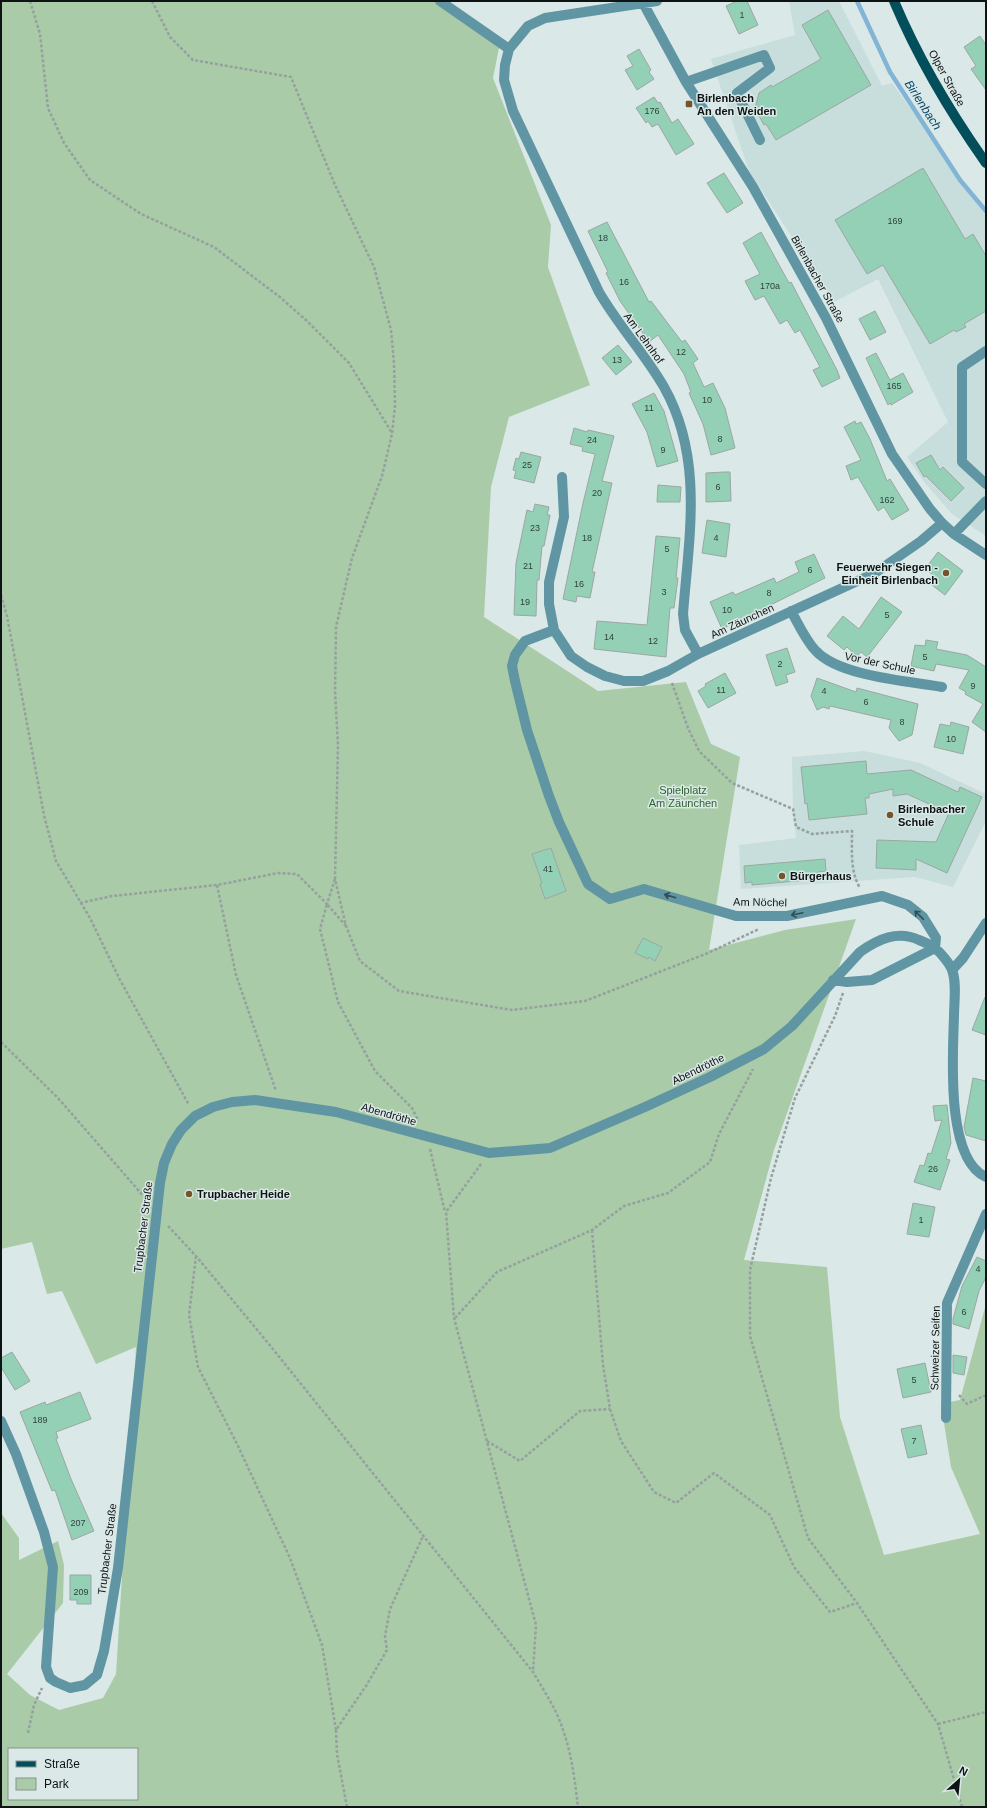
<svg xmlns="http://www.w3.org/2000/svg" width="987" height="1808" font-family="Helvetica,sans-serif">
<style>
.built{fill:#c7dedc}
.green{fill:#aacba8;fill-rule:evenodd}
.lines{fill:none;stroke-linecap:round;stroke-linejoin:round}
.stream{stroke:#82b4d6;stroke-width:4.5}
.building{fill:#93d0b6;stroke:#9ba7a2}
.path{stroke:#95a09f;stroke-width:2.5;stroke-dasharray:3 2;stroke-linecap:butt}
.minor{stroke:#6096a3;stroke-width:10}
.major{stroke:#034e5b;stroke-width:10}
.oneway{stroke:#334e54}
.poi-dot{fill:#75542b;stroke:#dae8e7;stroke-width:1.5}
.labels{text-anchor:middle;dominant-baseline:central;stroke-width:3;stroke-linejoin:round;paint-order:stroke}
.number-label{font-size:9px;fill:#2f423c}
.street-label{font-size:11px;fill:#0e1313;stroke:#dae8e7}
.poi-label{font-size:11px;font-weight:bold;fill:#0e1313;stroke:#dae8e7;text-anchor:start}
.park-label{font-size:11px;fill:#2f632c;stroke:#dae8e7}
.water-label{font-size:12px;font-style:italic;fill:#08486a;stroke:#dae8e7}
</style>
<rect width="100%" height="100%" fill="#dae8e7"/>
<path class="built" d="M789 1H839L882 86 892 83 986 212V536L952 514 925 483 907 457 948 422 878 279 834 302 749 171 711 59 795 35Z
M864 751 920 763 986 794V821L953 887 915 877 741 889 739 845 796 838 793 809 792 757Z"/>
<path class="green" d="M1 1H433L501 38 493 78 551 225 548 267 590 385 509 417 491 487 484 617 598 691 686 682 711 744 740 757 709 950 785 930 856 919 774 1150 744 1260 827 1267 840 1417 884 1555 980 1534 951 1467 941 1404 960 1400 986 1304V1807H1V1513L19 1538V1560L58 1541 64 1565 63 1603 7 1674 30 1695 59 1710 103 1698 116 1674 136 1347 96 1364 62 1291 47 1294 32 1242 1 1249ZM9 1749H137V1799H9Z"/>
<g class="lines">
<path class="stream" d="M857 1 890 72 960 180 986 211"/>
</g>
<path class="building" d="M737 1H747L758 25 739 34 726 6Z
M828 10 871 85 776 140 766 124 764 125 755 109 759 93 771 85 772 87 821 59 802 25Z
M980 36 986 45V90L971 69 976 66 964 47Z
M639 49 651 70 649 72 654 79 637 90 625 70 633 66 627 56Z
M654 97 658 103 660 102 672 123 678 119 694 144 676 155 658 124 652 127 648 121 646 123 636 108Z
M923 168 965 239 973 234 986 256V311L964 324 966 327 956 332 954 330 930 344 883 265 867 274 835 220Z
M724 173 743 203 727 213 707 183Z
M607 222 649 302 651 301 682 342 685 340 698 359 693 363 704 387 713 383 725 408 735 448 711 455 703 424 689 393 691 392 684 374 658 335 649 342 620 301 606 273 608 272 588 231Z
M761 232 789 283 791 282 837 370 840 378 822 387 813 370 820 367 800 330 795 333 787 320 780 324 764 296 755 300 745 281 760 274 743 243Z
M875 311 886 332 870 340 859 319Z
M618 345 632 362 616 375 602 358Z
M876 353 890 380 903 373 913 392 891 405 890 403 888 405 866 358Z
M654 393 664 411 678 461 657 467 647 432 632 404Z
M855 421 856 424 861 422 870 439 887 481 890 479 909 510 892 520 884 507 878 511 858 477 851 480 846 466 861 460 844 427Z
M574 428 587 432 588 430 614 436 602 481 612 483 592 572H595L590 598 577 596 576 602 563 599 583 503 595 454 582 451 583 447 570 444Z
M521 452 541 457 534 483 514 478 516 471 513 470 516 458 519 459Z
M931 455 940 470 943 467 964 488 951 501 926 476 924 477 916 463Z
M724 472H730L731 501 706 502V473Z
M658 485 681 487 680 502H657Z
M535 504 549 507 547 515H550L544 546H542L539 580H537L536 616 514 615 516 563 527 510 533 512Z
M707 520 730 524 726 557 702 553Z
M656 536 680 538 676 578H678L674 608H670L666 657 594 649 597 621 647 625Z
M938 552 963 571 945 595 928 582 933 575 925 569Z
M814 554 825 578 722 629 710 602 733 592 735 595 774 578 776 583 799 572 795 562Z
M881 597 902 612 867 657 861 652 857 656 847 647 844 650 827 636 843 616 859 629Z
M926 640 938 642 936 649 967 655 986 667V732L972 722 983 704 965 694 966 692 959 688 969 670 936 664 934 671 911 666 915 645 925 646Z
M787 648 795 672 786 675 788 682 776 686 766 655Z
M725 673 736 693 708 708 698 691 706 686 705 684Z
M817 678 856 692 857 688 918 704 912 735 899 741 889 728 891 720 830 706 829 709 823 707 817 710 811 696Z
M951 722 969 727 963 754 934 747 940 724 950 726Z
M866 761 867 774 911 770 958 792 960 787 982 797 947 873 916 859V870L876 868 877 840 936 842 949 813 907 794 893 796V789L869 794V798H865L867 814 809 820 807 803 805 804 801 767Z
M551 848 566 891 545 899 540 884 542 883 532 854Z
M825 859 826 871 818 872 819 879 752 885V882L745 883 744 866Z
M643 938 662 947 655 961 649 957 648 959 635 953Z
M985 997H986V1035L972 1030Z
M973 1078 986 1081V1141L966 1135 964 1127Z
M947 1105 951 1143 946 1159 950 1160 940 1190 914 1182 920 1165 924 1166 928 1153 931 1154 942 1120 935 1121 933 1106Z
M913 1203 935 1207 929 1237 907 1234Z
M977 1257 986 1261V1277L979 1291 969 1329 953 1324V1319L962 1286Z
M12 1352 30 1381 15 1390 1 1367V1358Z
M953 1355 967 1357 964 1375 953 1373Z
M925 1363 931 1392 903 1398 897 1369Z
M80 1392 91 1419 56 1432 58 1438 56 1439 71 1479 94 1531 72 1540 55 1490 52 1491 20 1412 45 1402 46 1405Z
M921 1425 927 1454 908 1458 901 1429Z
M70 1575H91V1604H77V1600H70Z"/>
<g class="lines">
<path class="path" d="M30 1 40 34 48 108 64 143 90 180 141 214 214 247 281 298 307 321 349 363 392 433
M152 1 170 37 193 60 291 77 335 185 374 267 391 330 394 363 395 406 392 434 382 476 352 558 336 627 335 692 338 745 335 879 346 926 360 961 399 991 512 1010 585 1001 708 953 759 929
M1 595 7 616 44 815 56 861 90 918 120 980 189 1105
M672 683 688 728 699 751 732 783 793 809 796 827 812 834 852 831C852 851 850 871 860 888
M217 885 236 975 276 1091
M80 903 112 896 217 885 278 873 297 874 327 904 335 879
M346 926 327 904 320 929 338 1002 375 1071 412 1108 418 1120
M843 993 835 1016 795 1098 771 1178 750 1270V1336L808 1538 857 1603 938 1724 962 1807
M1 1042 58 1098 146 1199
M430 1149 445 1212
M481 1164 446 1212 454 1318 536 1625 533 1672
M168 1226 196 1256 268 1343 533 1672C544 1691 557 1710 563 1730 572 1755 575 1782 578 1807
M592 1230 603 1365 610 1409 621 1441 654 1492 676 1503 714 1473 770 1515 794 1567 830 1612 857 1603
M196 1256 189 1315 198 1367 238 1446 290 1558 322 1645 336 1730
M455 1318 497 1272 592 1230 624 1206 668 1193 710 1162 719 1134 753 1069
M959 1395 967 1404 986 1395
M487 1441 520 1461 580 1411 610 1409
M938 1724 986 1712
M28 1733 34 1705 42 1688
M347 1807 337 1754 336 1730 366 1686 387 1650 385 1636 390 1609 423 1536"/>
<path class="minor" d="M440 1 509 49
M642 1 686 82 753 187 826 318 892 454 930 509 942 523 954 534 986 555
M657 1 545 18 528 26 509 49 505 65 504 80 513 111 599 292C618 325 645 354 664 387 704 458 689 536 683 614L685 630 698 654
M686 82 764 55 770 68 737 93 760 140
M986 351 962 367V462L986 484
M954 534 986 501
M791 611C798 623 806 641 816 651 839 676 907 681 942 687
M554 630 549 604V582L564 517 562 477
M952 970 963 958 986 923
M833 980 847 982 872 980 935 948 936 938 923 917 908 905 882 896 787 916H736L644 889 610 899 588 884 559 822 549 796 527 730 515 681 512 666 515 655 525 641 554 630 571 656 587 667 605 676 624 681H643L668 671 698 654 875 573 921 541 942 523
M946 1418 947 1303 986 1214
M1 1421 16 1454 44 1532 53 1567 46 1667 50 1678 56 1682 70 1688 85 1685 97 1675 104 1651 118 1568 160 1183 164 1163 172 1144 181 1130 195 1116 213 1107 232 1102 255 1100 336 1112 489 1153 550 1148 645 1107 710 1077 764 1049 792 1026 860 952C878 939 898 930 919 940 924 942 931 945 935 948 941 953 950 964 952 970 957 982 954 1003 954 1016 953 1053 945 1159 986 1177"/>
<path class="major" d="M894 1C918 58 950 112 986 163"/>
</g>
<defs><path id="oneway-shaft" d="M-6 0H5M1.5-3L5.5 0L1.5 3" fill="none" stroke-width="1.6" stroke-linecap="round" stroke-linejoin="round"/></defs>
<g class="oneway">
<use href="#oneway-shaft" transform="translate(670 896) rotate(-164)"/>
<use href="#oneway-shaft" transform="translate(797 914) rotate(168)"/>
<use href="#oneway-shaft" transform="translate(919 915) rotate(-136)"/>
</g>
<g class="poi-dot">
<rect x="685" y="100" width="8" height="8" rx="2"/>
<circle cx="946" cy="573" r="4"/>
<circle cx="890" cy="815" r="4"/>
<circle cx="782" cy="876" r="4"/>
<circle cx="189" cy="1194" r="4"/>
</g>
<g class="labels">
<g class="number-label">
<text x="742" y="15">1</text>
<text x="652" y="111">176</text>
<text x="895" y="221">169</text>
<text x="603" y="238">18</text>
<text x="624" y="282">16</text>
<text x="770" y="286">170a</text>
<text x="681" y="352">12</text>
<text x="617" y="360">13</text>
<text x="894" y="386">165</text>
<text x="707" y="400">10</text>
<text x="649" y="408">11</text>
<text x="720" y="439">8</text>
<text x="592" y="440">24</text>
<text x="663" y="450">9</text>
<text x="527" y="465">25</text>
<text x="718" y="487">6</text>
<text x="597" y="493">20</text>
<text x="887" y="500">162</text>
<text x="535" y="528">23</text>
<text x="587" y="538">18</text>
<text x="716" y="538">4</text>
<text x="667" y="549">5</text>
<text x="528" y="566">21</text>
<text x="810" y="570">6</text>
<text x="579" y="584">16</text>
<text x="664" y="592">3</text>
<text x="769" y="593">8</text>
<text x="525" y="602">19</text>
<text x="727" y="610">10</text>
<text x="887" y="615">5</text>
<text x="609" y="637">14</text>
<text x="653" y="641">12</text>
<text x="925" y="657">5</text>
<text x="780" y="664">2</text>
<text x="973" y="686">9</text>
<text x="721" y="690">11</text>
<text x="824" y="691">4</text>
<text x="866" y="702">6</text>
<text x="902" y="722">8</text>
<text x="951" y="739">10</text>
<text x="548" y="869">41</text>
<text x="933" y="1169">26</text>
<text x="921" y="1220">1</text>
<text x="978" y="1269">4</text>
<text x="964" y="1312">6</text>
<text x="914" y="1380">5</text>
<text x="40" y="1420">189</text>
<text x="914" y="1441">7</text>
<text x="78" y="1523">207</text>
<text x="81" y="1592">209</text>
</g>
<g class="street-label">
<text transform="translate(947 78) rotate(61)">Olper Straße</text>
<text transform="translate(818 279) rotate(61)">Birlenbacher Straße</text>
<text transform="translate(644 338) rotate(54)">Am Lehnhof</text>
<text transform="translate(742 621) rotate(-25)">Am Zäunchen</text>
<text transform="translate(880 663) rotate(12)">Vor der Schule</text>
<text transform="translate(760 902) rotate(1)">Am Nöchel</text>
<text transform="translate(698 1069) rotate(-26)">Abendröthe</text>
<text transform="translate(389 1114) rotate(16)">Abendröthe</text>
<text transform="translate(143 1227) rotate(-83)">Trupbacher Straße</text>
<text transform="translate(935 1348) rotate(-89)">Schweizer Seifen</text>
<text transform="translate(107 1549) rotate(-83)">Trupbacher Straße</text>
</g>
<g class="poi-label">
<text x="697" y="98">Birlenbach<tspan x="697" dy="13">An den Weiden</tspan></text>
<text x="938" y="567" text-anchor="end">Feuerwehr Siegen -<tspan x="938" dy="13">Einheit Birlenbach</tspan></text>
<text x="898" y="809">Birlenbacher<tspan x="898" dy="13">Schule</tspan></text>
<text x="790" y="876">Bürgerhaus</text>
<text x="197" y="1194">Trupbacher Heide</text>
</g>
<g class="park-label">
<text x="683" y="790">Spielplatz<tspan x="683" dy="13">Am Zäunchen</tspan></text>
</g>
<g class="water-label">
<text transform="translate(923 105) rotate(57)">Birlenbach</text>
</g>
</g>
<rect width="987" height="1808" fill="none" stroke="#0e1313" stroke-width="4"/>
<rect x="8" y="1748" width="130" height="52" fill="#dae8e7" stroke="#889392"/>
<rect x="16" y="1761" width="20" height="6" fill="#034e5b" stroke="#889392"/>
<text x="44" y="1768" font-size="12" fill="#0e1313">Straße</text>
<rect x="16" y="1778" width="20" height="12" fill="#aacba8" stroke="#889392"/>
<text x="44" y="1788" font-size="12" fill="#0e1313">Park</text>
<g transform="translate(959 1780) rotate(27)" stroke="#dae8e7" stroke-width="3" paint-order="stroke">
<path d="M0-3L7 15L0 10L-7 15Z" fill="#0e1313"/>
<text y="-6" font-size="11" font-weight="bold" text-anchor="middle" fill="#0e1313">N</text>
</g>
</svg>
